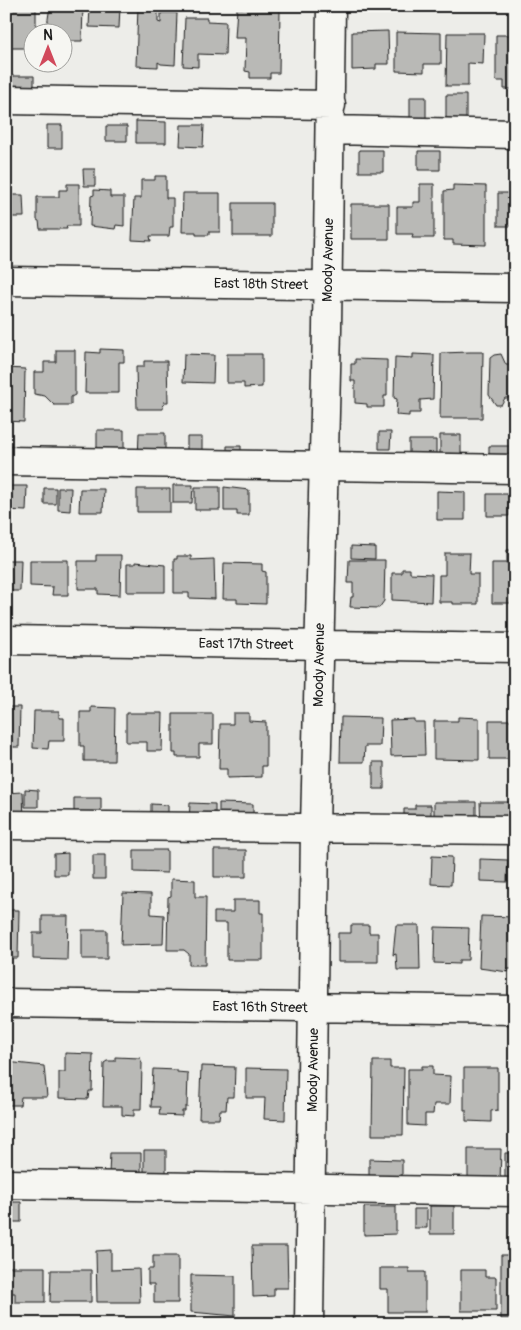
<svg xmlns="http://www.w3.org/2000/svg" width="521" height="1330" font-family="Pangolin,sans-serif">
<style>
.building{fill:#b9b9b6;stroke:#1c1c1c}
.lines{fill:none;stroke-linecap:round;stroke-linejoin:round}
.minor-casing{stroke:#1c1c1c;stroke-width:31}
.minor{stroke:#f6f6f2;stroke-width:28}
.labels{text-anchor:middle;dominant-baseline:central;stroke-width:5;stroke-linejoin:round;paint-order:stroke}
.street-label{font-size:14px;fill:#1c1c1c;stroke:#f6f6f2}
</style>
<rect width="100%" height="100%" fill="#edede9"/>
<filter id="ink" filterUnits="userSpaceOnUse"><feTurbulence type="fractalNoise" baseFrequency=".02" numOctaves="2"/><feDisplacementMap in="SourceGraphic" scale="10" xChannelSelector="R" yChannelSelector="G"/><feConvolveMatrix kernelMatrix="1 2 1 2 8 2 1 2 1" color-interpolation-filters="sRGB"/></filter>
<g filter="url(#ink)">
<path class="building" d="M6 6H36V32H32L31 48H6Z
M50 6H83L82 41H68V59H62V32H46Z
M90 6H120L119 28 89 27Z
M138 6H158V22L161 23V13H177L175 65 161 64 158 62V67L136 66Z
M237 8 280 10 279 73H270V78H250V72L245 71 246 38H235Z
M185 18H207V21L226 22 225 55 198 54V67L183 66Z
M388 31 389 64H376V69L352 70V32Z
M396 32 441 33V64H424V72L396 71Z
M447 33H484L483 64 468 63V86H446Z
M496 35H515V89H504V81H496Z
M11 76H34V96H11Z
M446 95H466V122H446Z
M410 97H426V121H410Z
M136 121 166 122V143H136Z
M47 125H62V148H47Z
M181 125H204L203 147 180 146Z
M106 126H127V141H106Z
M359 150H383V172H359Z
M418 151H440V170H418Z
M83 169H95V186H84Z
M155 176H166V198H173V227H170L169 236H150L151 241 132 240 134 198H141V180H155Z
M67 184H79V226H66L67 229H40L39 221 37 220V197H59V190H67Z
M420 184H434V238H412L413 234H397V207H413V202H420Z
M453 185 486 186V245L453 244V240H444V191L453 190Z
M94 190 110 191V197H124V226L116 225 115 229 90 226 91 196 94 195Z
M183 193H220V232H209V235H196V232H182Z
M498 193H515V226H498Z
M6 195H23L24 217H6Z
M233 203H272V236H233Z
M351 204H389V239H351Z
M100 349 124 350V362H119V393H85L86 352 100 353Z
M56 350H75V395L71 397V405H54L45 396 34 394V372H44V362H56Z
M470 352H483L482 418H440L441 353Z
M510 353H515V405H513V398H505L501 405H496L489 395 490 358 494 355 501 354 506 365H510Z
M184 354 214 355 213 383 183 382Z
M227 354H262V387L244 388V383H227Z
M413 354 434 355 433 399 420 400V413H409V416L396 415 397 399 394 398 395 357 413 358Z
M355 359 387 360V396H384V407H367V404L355 403V381H351V364H355Z
M144 361H167L168 402H164L163 409H137L136 367H144Z
M6 368 25 369 24 422 6 421Z
M97 430H124V458H97Z
M379 432H391L390 449H379Z
M139 433H165V460H138Z
M440 435H461V461L440 460Z
M187 437H202V459H187Z
M409 440H436V464H409Z
M227 446H241V464H227Z
M489 446H515V467H489Z
M173 485H193L192 503H173Z
M6 486H27L26 511 6 510Z
M195 487H220V510H195Z
M224 487 249 490V515H237V511H224Z
M44 488H56V504H44Z
M58 488H71L70 511 58 510Z
M80 489H104L103 512H79Z
M137 489H170V512H137Z
M437 491 465 492V520H437Z
M487 494H509V516H487Z
M351 546 375 547V559L351 558Z
M507 550H515V603H492V563H507Z
M445 553H470L469 574H478V604H453V602H439V575H445Z
M96 555H121L120 595 98 594V589H78V561H96Z
M177 556H191V560L214 559 215 599 189 598V593H174V559H177Z
M6 560H21L20 591H6Z
M30 560H68V595H52L53 587 30 586Z
M349 560H385L384 601 379 608 350 607 351 597H353V583H348Z
M135 562 165 565V592H127V564H135Z
M224 563 262 564V571L266 572V604L237 603V599H223Z
M402 569H410V573L432 574 431 602 392 600V573H402Z
M9 707H20L19 747H6V711H9Z
M91 707 115 708 114 761H84V746H80V712H91Z
M34 711H59V718H64V741H49L48 749 33 748Z
M126 713H163L162 751H147V742H126Z
M233 713H249V721L266 722V766H262V777L227 778V769H219L220 724H233Z
M173 714H213V744H199V757H176V753H173Z
M341 717 381 718 380 746H365L364 762H340Z
M458 717 479 718V760L434 759V721H458Z
M414 719V722H424L425 755 391 756 390 720Z
M489 720H513V759H489Z
M373 762H384V789H373Z
M25 789 38 790V807H25Z
M23 792 24 821H6V793Z
M74 798H101V823H74Z
M434 802H476V829L434 828Z
M480 802H510V828L481 829Z
M190 803 215 804V824L189 823Z
M219 803 253 804V826H219Z
M151 804 168 805V823H151Z
M415 805H431V827H404V809H415Z
M134 850H167V873L134 872Z
M214 850H246V877H214Z
M68 853V875H54V854Z
M93 855H105V879H93Z
M432 856 452 857 451 885 431 884Z
M480 859 508 860 507 882 480 881Z
M171 879 195 880V897H206L205 965H189V954L184 950H167L168 897 171 896Z
M123 893 151 894V914L164 915 163 944 121 945Z
M233 900H260V913H263V960H227V923H214V912H233Z
M6 910H19L18 958H6Z
M42 916H68L67 960 33 959V933H42Z
M481 916 515 917V969H508V972L479 968Z
M351 925H369V933H378V962H338V933H351Z
M396 925H419L420 970H397L396 954 393 955Z
M435 927 469 928 468 960H459V964L434 963Z
M82 930H107V959H82Z
M65 1053 93 1054 92 1091H89L88 1099 59 1098V1072H65Z
M115 1057 140 1058 142 1063 141 1109H134V1116L122 1115V1106H103L104 1063 107 1061H115Z
M373 1061H390V1068H404L403 1135H372Z
M6 1062 44 1066 47 1097H21L20 1105H6Z
M201 1066 235 1067 234 1097H227L226 1110H220L219 1119H199Z
M422 1066H433V1075L451 1076 450 1104H434L433 1114H425V1126L408 1125V1069H422Z
M246 1068 286 1069 285 1120 264 1119 265 1098H246Z
M464 1068H498V1110L491 1111V1122L466 1121V1110H464Z
M513 1068H515V1103H513Z
M153 1069 177 1070V1072L188 1073 187 1107H185V1111H182V1116L159 1115 160 1107H151Z
M468 1149H501L500 1182H468Z
M144 1150H166V1173H144Z
M110 1153H141V1175L109 1174Z
M505 1153H515V1179H505Z
M369 1159 402 1160V1182L369 1181Z
M6 1202H21V1222H6Z
M430 1206H454V1234H430Z
M364 1207H396V1234L364 1235Z
M414 1209H427V1228H414Z
M510 1209H515V1236H510Z
M252 1246H287L288 1288H274V1296L253 1297Z
M111 1250V1270L139 1269 140 1302H97L96 1251Z
M501 1255H515V1319H501Z
M153 1256H178V1303H154V1284H148V1269H153Z
M6 1267H45V1302H15V1293H6Z
M380 1268H409V1272H425V1312H388V1289H380Z
M51 1270H91V1302H50Z
M461 1270H485V1277H496V1311H461Z
M191 1275 235 1276V1316L191 1312Z"/>
<g class="lines">
<defs>
<path id="minor" d="M6 100 331 105
M331 130 515 134
M6 281 515 288
M6 461 515 469
M6 640 515 648
M6 825 515 830
M6 1003 515 1010
M6 1184 515 1192
M309 1324 315 827 327 329 331 6"/>
</defs>
<use href="#minor" class="minor-casing"/>
<use href="#minor" class="minor"/>
</g>
</g>
<g class="labels">
<g class="street-label">
<text transform="translate(328 260) rotate(-89)">Moody Avenue</text>
<text transform="translate(261 284) rotate(1)">East 18th Street</text>
<text transform="translate(246 644) rotate(1)">East 17th Street</text>
<text transform="translate(319 665) rotate(-89)">Moody Avenue</text>
<text transform="translate(260 1007) rotate(1)">East 16th Street</text>
<text transform="translate(313 1070) rotate(-89)">Moody Avenue</text>
</g>
</g>
<rect width="521" height="1330" fill="none" stroke="#f6f6f2" stroke-width="25"/>
<rect x="12" y="12" width="496" height="1305" fill="none" stroke="#1c1c1c" stroke-width="2" filter="url(#ink)"/>
<g transform="translate(48 48)"><circle r="24" fill="#f6f6f2" stroke="#9f9f9c"/>
<path d="M0-4L9 19L0 12L-9 19Z" fill="#d1495b"/>
<text y="-8" font-size="14" font-weight="bold" text-anchor="middle" fill="#1c1c1c">N</text>
</g>
</svg>
